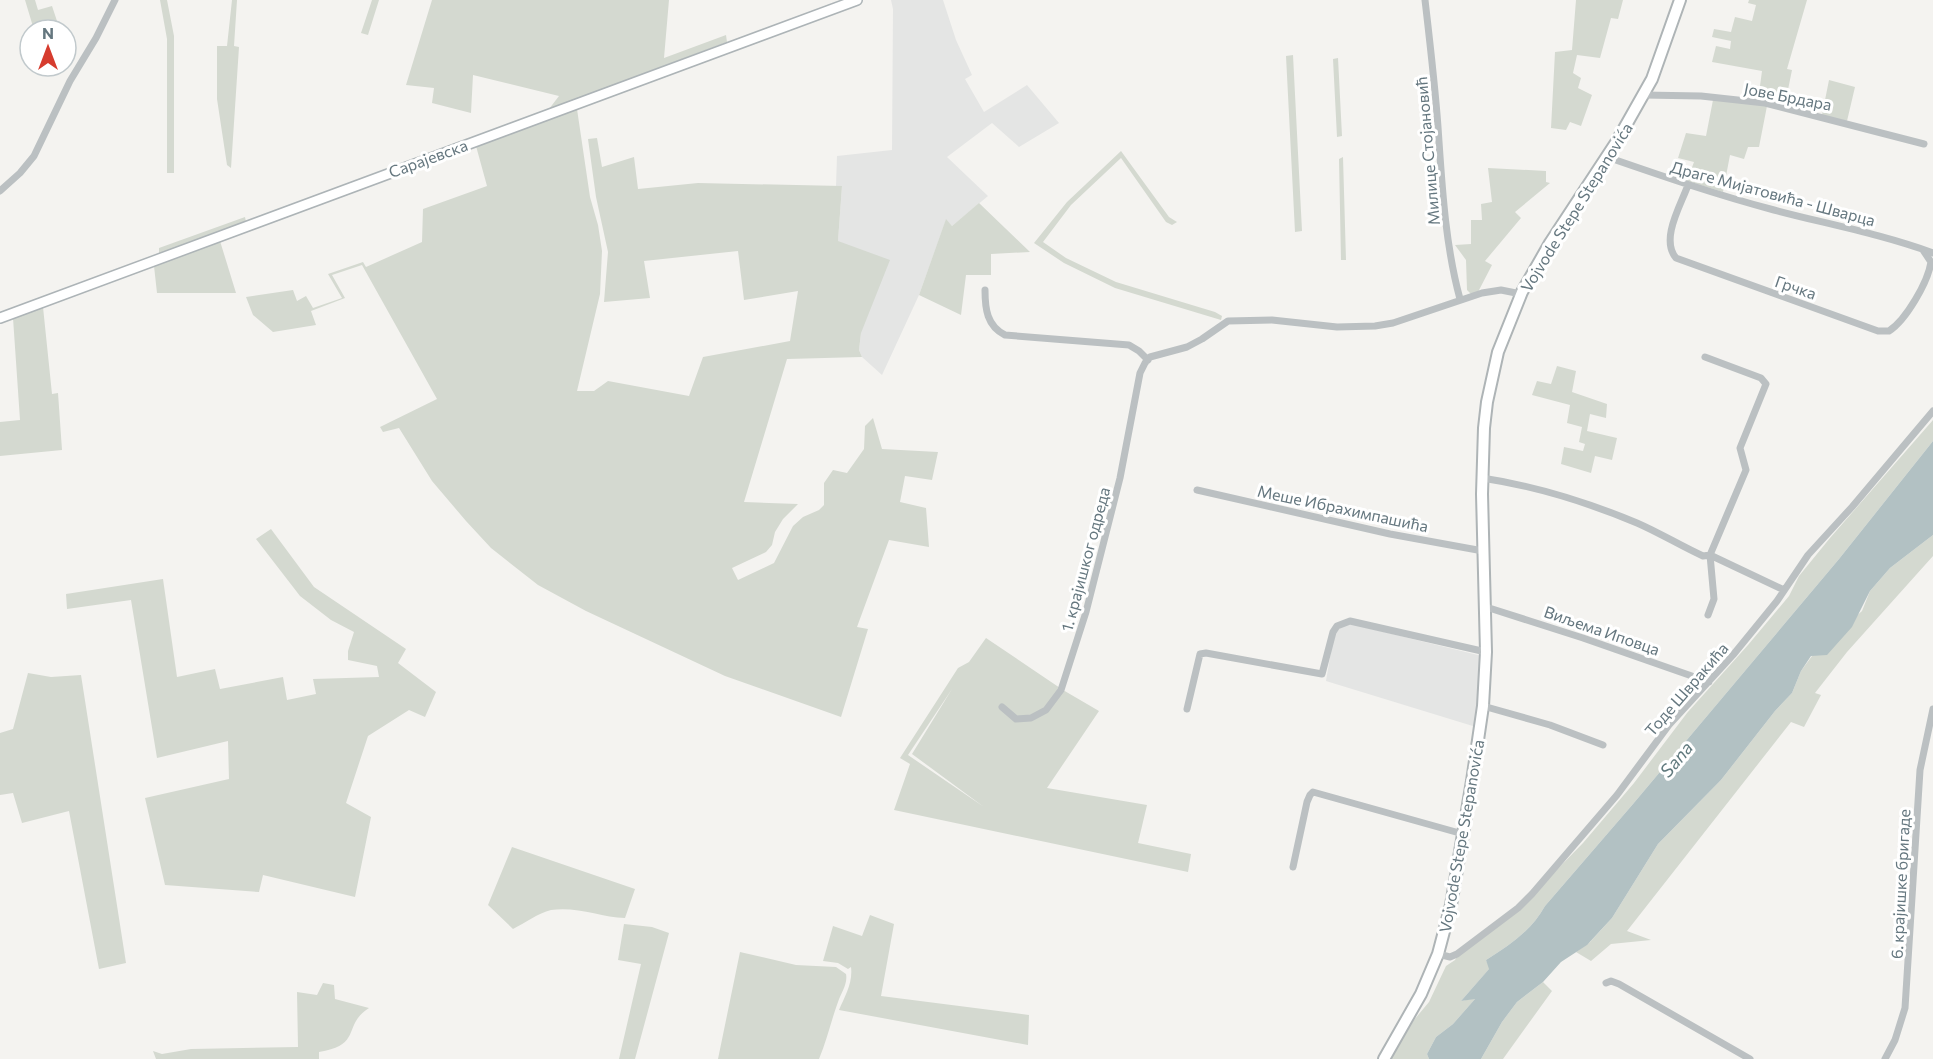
<svg xmlns="http://www.w3.org/2000/svg" width="1933" height="1059" font-family="Commissioner,sans-serif">
<style>
.built{fill:#e4e5e4}
.green{fill:#d4d9d0;fill-rule:evenodd}
.water{fill:#b2c1c3}
.lines{fill:none;stroke-linecap:round;stroke-linejoin:round}
.secondary-casing{stroke:#adb4b7;stroke-width:12}
.primary-casing{stroke:#aeb4b6;stroke-width:14}
.minor{stroke:#bbc0c2;stroke-width:7}
.secondary{stroke:#fff;stroke-width:9}
.primary{stroke:#fff;stroke-width:10}
.labels{text-anchor:middle;dominant-baseline:central;stroke-width:6;stroke-linejoin:round;paint-order:stroke}
.street-label{font-size:16px;fill:#65777f;stroke:#fff}
.water-label{font-size:18px;font-style:italic;fill:#60797d;stroke:#fff}
</style>
<rect width="100%" height="100%" fill="#f4f3f0"/>
<path class="built" d="M891 0H943L956 40 972 75 965 79 984 112 1027 85 1059 123 1019 147 992 123 947 157 988 196 952 226 946 220 919 295 882 375 862 357 859 350 861 333 838 241 842 186H836L837 156 892 150 893 9Z
M1351 624 1482 656 1476 727 1326 681 1334 634 1342 626Z"/>
<path class="green" d="M25 0H35L38 10 52 6 60 30H34Z
M160 0H167L174 36V173H167V39Z
M232 0H237L234 46 239 47 231 168 227 165 217 99V46H227Z
M372 0H379L368 35 361 33Z
M432 0H669L664 58 726 35 727 42 549 109 559 96 473 75 471 113 432 103 434 88 406 85Z
M1576 0H1623L1618 19 1611 18 1600 58 1577 55 1573 73 1581 78 1578 88 1592 95 1581 126 1570 122 1566 130 1551 128 1555 52 1572 50Z
M1749 0H1807L1787 69 1792 70 1784 109 1767 106 1759 147H1748L1744 159 1730 155 1723 192 1687 181 1694 162 1678 158 1686 133 1706 136 1713 100 1758 101 1762 71 1712 62 1716 46 1730 49 1731 41 1712 37 1714 29 1731 32 1735 17 1752 21 1756 5 1748 3Z
M1293 55 1302 231 1295 232 1286 56Z
M1338 58 1342 136 1337 137 1333 59Z
M1829 80 1855 87 1847 121 1822 115Z
M577 109 590 197 598 225 602 251 600 294 577 391H594L608 381 689 396 703 357 790 341 798 291 744 300 738 251 644 261 650 298 604 302 608 252 596 197 588 139 597 138 602 167 634 157 638 189 698 183 842 186 838 241 890 260 861 333 859 350 862 357 787 359 744 502 798 504 783 519 775 532 772 545 766 552 732 568 738 580 774 563 793 526 803 517 819 510 824 505V483L833 470 847 473 864 449 865 426 873 418 882 449 938 452 932 480 905 476 900 502 926 508 929 547 889 540 857 627 868 629 841 717 725 676 586 611 538 585 491 548 466 521 432 481 399 428 383 432 380 427 437 399 362 265 332 275 345 298 311 311 316 325 273 332 253 315 246 297 293 290 297 301 306 296 313 308 342 298 328 274 363 262 366 267 422 242 423 209 487 186 476 146Z
M1121 151 1169 217 1177 222 1172 225 1166 222 1121 158 1071 205 1043 242 1066 258 1116 282 1215 312 1222 316 1221 320 1115 288 1064 263 1034 243 1067 202Z
M1343 157 1346 260H1341L1339 159Z
M1488 168 1546 171V182L1550 183 1515 212 1521 218 1485 261 1492 265 1477 294H1471L1467 290 1466 260 1455 245 1471 244V220H1482L1481 204 1492 202Z
M979 203 1030 252 991 254V275H966L961 315 919 295 946 219 952 226Z
M245 217 246 222 159 255V248Z
M220 241 236 293H157L154 266Z
M43 307 52 394 58 393 62 450 0 456V422L20 420 13 318Z
M1557 366 1576 371 1572 392 1607 404 1606 418 1590 414 1587 431 1617 438 1612 460 1595 456 1591 473 1561 464 1564 447 1583 451 1585 444 1579 442 1582 427 1567 423 1570 405 1532 395 1537 381 1551 384Z
M1933 420V441L1839 559 1633 804 1545 906C1531 931 1510 945 1486 960L1490 968 1461 1001 1476 998 1453 1024 1436 1037 1427 1054 1429 1059H1390L1414 1020 1429 1002 1446 966 1455 960 1458 954 1536 891 1583 843 1634 783 1687 713 1748 645 1789 596 1799 576 1830 538Z
M271 529 314 587 406 649 398 663 436 692 425 717 409 710 368 736 346 803 371 817 355 897 263 875 259 892 165 885 145 798 229 779 228 741 157 758 131 600 67 609 66 594 163 579 177 677 215 669 220 689 283 677 287 700 316 694 313 679 379 677 377 666 348 660V651L354 632 331 620 300 596 256 539Z
M1933 535V556L1847 652 1815 693 1821 695 1804 727 1791 722 1627 931 1651 940 1611 944 1591 961 1576 952 1590 942 1612 918 1658 844 1721 780 1775 711 1792 693 1801 671 1812 656 1862 611 1870 591 1890 568Z
M986 638 1063 690 1099 711 1047 788 1147 805 1138 843 1191 854 1188 872 894 810 910 764 900 758 958 668 969 662ZM952 689 912 754 984 807 908 755Z
M28 673 51 677 81 675 126 963 99 969 69 811 22 823 13 793 0 795V733L13 729Z
M512 847 635 889 625 918C601 917 576 906 551 910 538 913 525 923 513 929L488 905Z
M870 915 894 924 881 996 1029 1015 1028 1045 839 1010C845 996 853 983 851 967L848 969 838 963 823 961 833 926 862 936Z
M624 924 652 927 669 933 635 1059H619L641 964 618 960Z
M740 952 796 965 836 967 846 974C848 984 841 993 838 1002 831 1021 827 1040 819 1059H718Z
M1543 982 1552 991 1503 1059H1481L1502 1022 1517 1002Z
M323 983 334 985 335 999 369 1008C342 1025 363 1045 319 1052V1059H156L153 1051 162 1054 191 1049 298 1047 297 992 317 995Z"/>
<path class="water" d="M1933 441V535L1890 568 1870 591 1852 627 1827 655 1811 656 1801 671 1792 693 1775 711 1721 780 1658 844 1612 918 1587 945 1561 962 1543 982 1517 1002 1502 1022 1481 1059H1429L1427 1054 1436 1037 1453 1024 1475 999 1461 1001 1489 969 1486 960C1510 945 1531 931 1545 906L1633 804 1839 559Z"/>
<g class="lines">
<defs>
<path id="secondary" d="M0 318 857 0"/>
<path id="primary" d="M1384 1059 1421 994 1438 954 1451 905 1472 781 1483 706 1486 652 1482 494 1484 428 1487 402 1498 352 1522 292 1550 243 1617 141 1652 79 1680 0"/>
</defs>
<use href="#secondary" class="secondary-casing"/>
<use href="#primary" class="primary-casing"/>
<path class="minor" d="M1425 0C1430 43 1435 85 1438 127 1442 185 1445 244 1460 299
M1643 95 1701 96 1765 103 1924 144
M1607 157C1662 176 1717 195 1774 210 1827 224 1881 234 1933 253
M1688 185C1681 205 1660 239 1676 258L1878 331H1889C1906 320 1928 282 1931 262L1923 250
M0 191 20 173 34 156 70 81 96 38 115 0
M985 290C985 309 987 326 1005 335L1129 345 1139 351 1148 360
M1482 478C1535 486 1587 502 1637 523 1660 533 1681 546 1703 556L1710 555 1746 470 1740 448 1766 384 1761 378 1705 357
M1197 490 1390 534 1483 551
M1710 555 1784 590
M1486 607 1583 638 1709 682
M1708 615 1714 599 1710 555
M1483 706 1550 725 1603 745
M1002 707 1016 719 1031 718 1046 710 1061 690 1086 612 1120 478 1140 373 1145 363 1150 357 1187 347 1202 339 1228 321 1272 320 1337 327 1375 326 1393 323 1482 293 1501 290 1521 294
M1187 709 1200 654 1206 653 1322 674 1333 632 1337 626 1350 621 1486 652
M1293 867 1307 802 1310 795 1313 792 1463 834
M1438 954 1450 957 1457 954 1518 908 1532 894 1617 795 1669 725 1733 655 1777 601 1808 555 1852 507 1933 411
M1606 983 1611 981 1619 984 1750 1059
M1885 1059 1895 1040 1905 1008 1920 770 1933 709"/>
<use href="#secondary" class="secondary"/>
<use href="#primary" class="primary"/>
</g>
<g class="labels">
<g class="street-label">
<text transform="translate(1788 96) rotate(11)">Јове Брдара</text>
<text transform="translate(1427 151) rotate(-95)">Милице Стојановић</text>
<text transform="translate(428 158) rotate(-20)">Сарајевска</text>
<text transform="translate(1773 193) rotate(15)">Драге Мијатовића - Шварца</text>
<text transform="translate(1576 207) rotate(-58)">Vojvode Stepe Stepanovića</text>
<text transform="translate(1796 287) rotate(19)">Грчка</text>
<text transform="translate(1343 508) rotate(12)">Меше Ибрахимпашића</text>
<text transform="translate(1085 559) rotate(-75)">1. крајишког одреда</text>
<text transform="translate(1602 630) rotate(19)">Виљема Иповца</text>
<text transform="translate(1686 689) rotate(-49)">Тоде Швракића</text>
<text transform="translate(1461 836) rotate(-80)">Vojvode Stepe Stepanovića</text>
<text transform="translate(1900 884) rotate(-87)">6. крајишке бригаде</text>
</g>
<g class="water-label">
<text transform="translate(1676 759) rotate(-50)">Sana</text>
</g>
</g>
<g transform="translate(48 48)"><circle r="28" fill="#ffffff" stroke="#c1c9cc" stroke-width="1.5"/>
<path d="M0-4.5L10 22L0 15L-10 22Z" fill="#d63c2e"/>
<text y="-9" font-size="16" font-weight="bold" text-anchor="middle" fill="#65777f">N</text>
</g>
</svg>
